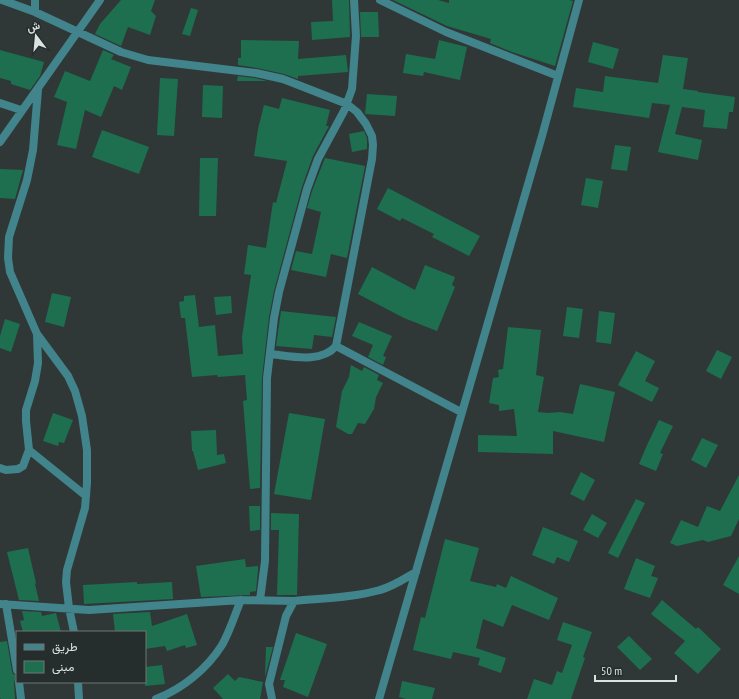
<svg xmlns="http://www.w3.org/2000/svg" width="739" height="699" font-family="'PT Sans Narrow',Vazirmatn,sans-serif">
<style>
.building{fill:#1d6f50}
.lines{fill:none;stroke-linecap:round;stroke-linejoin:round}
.minor{stroke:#41848c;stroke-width:8}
</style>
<rect width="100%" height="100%" fill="#2f3837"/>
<path class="building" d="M121 0H155L151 11 156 16 150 35 128 27 121 46 95 34 100 24Z
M332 0H349L350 37 312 40 311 22 333 21Z
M393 0H438L449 3V0H569L573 1 555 66 512 52 490 43 491 39 447 26Z
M191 8 198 10 190 36 182 34Z
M360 12H378L379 37H361Z
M241 40 299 41 298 59 346 55 348 72 298 76V79L284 74 257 68 238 65V58H241Z
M439 40 467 47 460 80 424 72 423 76 403 73 406 54 435 59Z
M593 42 619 49 613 69 588 62Z
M0 50 44 62 40 76 30 90 11 84V81L0 78Z
M103 50 114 55 111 59 131 67 122 90 114 86 101 117 85 110 76 149 57 145 67 102 54 97 65 71 90 81Z
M663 55 688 58 683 89 698 91V92L735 97 733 112H729L727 129 703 127 705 110 682 107 675 134 702 140 698 160 658 152 670 105 652 103 649 118 573 107 576 88 603 92 605 76 658 83Z
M238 76 255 78 267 81H237Z
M160 78 178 79 174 136 157 135Z
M203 85 223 86 222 118 202 117Z
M367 94 397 96 395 116 365 114Z
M282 98 330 110 326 126H329L313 156 302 187 274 291 269 317 262 378 260 488 250 489 243 401 247 400 245 375 218 377 217 375 192 377 185 318H181L179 302 184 301V296L195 295 199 327 215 325 218 356 243 354 242 337 251 275 244 274 248 245 266 248 273 202 276 203 287 161 254 156 258 129 264 105 279 109Z
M102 130 149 147 139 174 92 157Z
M364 131 367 138V149L352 152 349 134Z
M615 145 631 147 627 171 611 169Z
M200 158H218L216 216H199Z
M325 158 365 166 347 258 331 254 326 277 291 270 296 251 312 254 321 212 307 208 312 191Z
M0 169 23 170 15 199 0 198Z
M586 178 603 181 598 208 581 205Z
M388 188 480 236 469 256 432 237 434 234 402 218 400 221 377 209Z
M425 265 455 277 452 285 455 287 437 331 404 318 358 294 372 267 415 290Z
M52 293 71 297 64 327 45 322Z
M231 296 232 313 216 315 214 297Z
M567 307 583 309 579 338 563 336Z
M281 311 336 317 332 337 314 335 312 349 276 346Z
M599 311 615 313 611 344 596 342Z
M5 319 20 324 11 352 0 348V336Z
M359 322 392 336 383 356 386 357 383 365 368 357 373 345 352 336Z
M508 327 541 330 536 375 544 377 538 412 548 413 560 412 573 414 580 384 615 392 604 442 553 431V454L478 452V435L517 436 514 409 499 411V405L489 403 493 378 499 377 498 370 503 369Z
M717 350 732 357 721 379 706 371Z
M636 351 655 361 645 381 659 388 652 402 618 385Z
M351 365 362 371 364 367 379 375 377 380 383 383 376 397 374 409 365 424 358 423 352 434H348L336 427 342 391 349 377Z
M53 413 73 420 64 443 59 442 58 446 43 441Z
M289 413 325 419 311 500 274 494Z
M659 420 673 426 660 453 663 454 656 471 639 464 647 445Z
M216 430 217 455 224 454 226 463 198 470 193 451H192L191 431Z
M702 438 718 445 706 468 691 460Z
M581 472 595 480 584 501 570 494Z
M739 475V519L731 536 708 542 703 540 677 546 670 543 681 520 698 527 707 506 720 511Z
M636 499 645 503 618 558 608 553Z
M249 506H260V530L250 531Z
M271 513 299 514 297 595H277L279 530H271Z
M592 514 607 523 598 538 583 530Z
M543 527 578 541 569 562 557 557 554 564 532 555Z
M445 539 479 548 470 581 496 587 497 584 506 588 511 576 558 598 549 620 512 605 503 627 483 619 476 648 506 658 501 673 478 665 480 658 453 652 451 659 413 650 421 617 425 618Z
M28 548 36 583 35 584 39 601 19 600 7 552Z
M739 556V594L723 585Z
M636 558 655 566 651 576 658 578 650 598 624 589Z
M245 559 246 567 258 566V570L256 591 250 592V595L201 597 196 566Z
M137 582V584L172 582 173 599 84 604 83 585Z
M662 600 696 629 698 627 721 649 698 674 674 653 685 641 651 614Z
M22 611 41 612 42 616 56 613 61 632H23L20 621 24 620Z
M150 612 152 626 187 614 197 645 186 648 185 645 167 651 165 646 145 649V632H115L113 614Z
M563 622 592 632 583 657 585 658 571 699H527L534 679 552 685 557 671 562 673 572 645 557 640Z
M296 633 327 644 308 697 283 687 285 680H280Z
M629 636 652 659 640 670 617 647Z
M7 641 12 671 13 674 17 675 14 682 15 699H1L0 698V642Z
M266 647H273L265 677Z
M162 665 165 684 145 686V667Z
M228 674 235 681 239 677 263 682 260 699H223L213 688Z
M402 681 435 688 432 699H406L399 697Z"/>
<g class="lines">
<path class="minor" d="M2 0 35 12 121 52 148 60 256 73 283 79 347 104 357 112 366 124 372 136 373 145 372 159 336 346C321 364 290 356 270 354
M35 0V12
M380 0 446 32 558 76
M38 90 33 150 27 180 9 237 8 258 10 272 37 334 68 376 75 391 82 416 87 450V483L85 508 67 570 66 582 69 608 74 632
M0 103 21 110
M0 142 100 0
M336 346 461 412
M29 450 86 496
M0 468 6 470 18 469 23 466 29 450 26 421V410L35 381 38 363 37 334
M260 600 265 561 267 378 274 318 279 292 307 189 318 159 344 111 352 89 356 36 354 0
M0 604 89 610 241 600 294 601
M6 604 17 670
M19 682 21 699
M78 682 79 699
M156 699C182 689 207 669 222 645 230 631 235 614 241 600
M272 699 269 684 286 616 294 601C322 598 352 598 380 590 392 587 404 579 416 572
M379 699 542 136 579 0"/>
</g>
<rect x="16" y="631" width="130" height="52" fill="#252e2d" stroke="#6e7675"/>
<rect x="24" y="644" width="20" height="6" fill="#41848c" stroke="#6e7675"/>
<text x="52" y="651" font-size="12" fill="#dbe1e0">طريق</text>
<rect x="24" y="661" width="20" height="12" fill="#1d6f50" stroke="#6e7675"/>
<text x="52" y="671" font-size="12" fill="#dbe1e0">مبنى</text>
<g transform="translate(36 36) rotate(344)" stroke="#252e2d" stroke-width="3" paint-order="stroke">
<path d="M0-3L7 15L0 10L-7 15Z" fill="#dbe1e0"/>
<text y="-6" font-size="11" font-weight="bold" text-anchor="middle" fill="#dbe1e0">ش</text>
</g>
<path d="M595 675v6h81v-6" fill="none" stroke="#dbe1e0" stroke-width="2"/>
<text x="601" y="675" font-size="12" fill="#dbe1e0" stroke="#252e2d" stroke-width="3" paint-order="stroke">50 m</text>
</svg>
